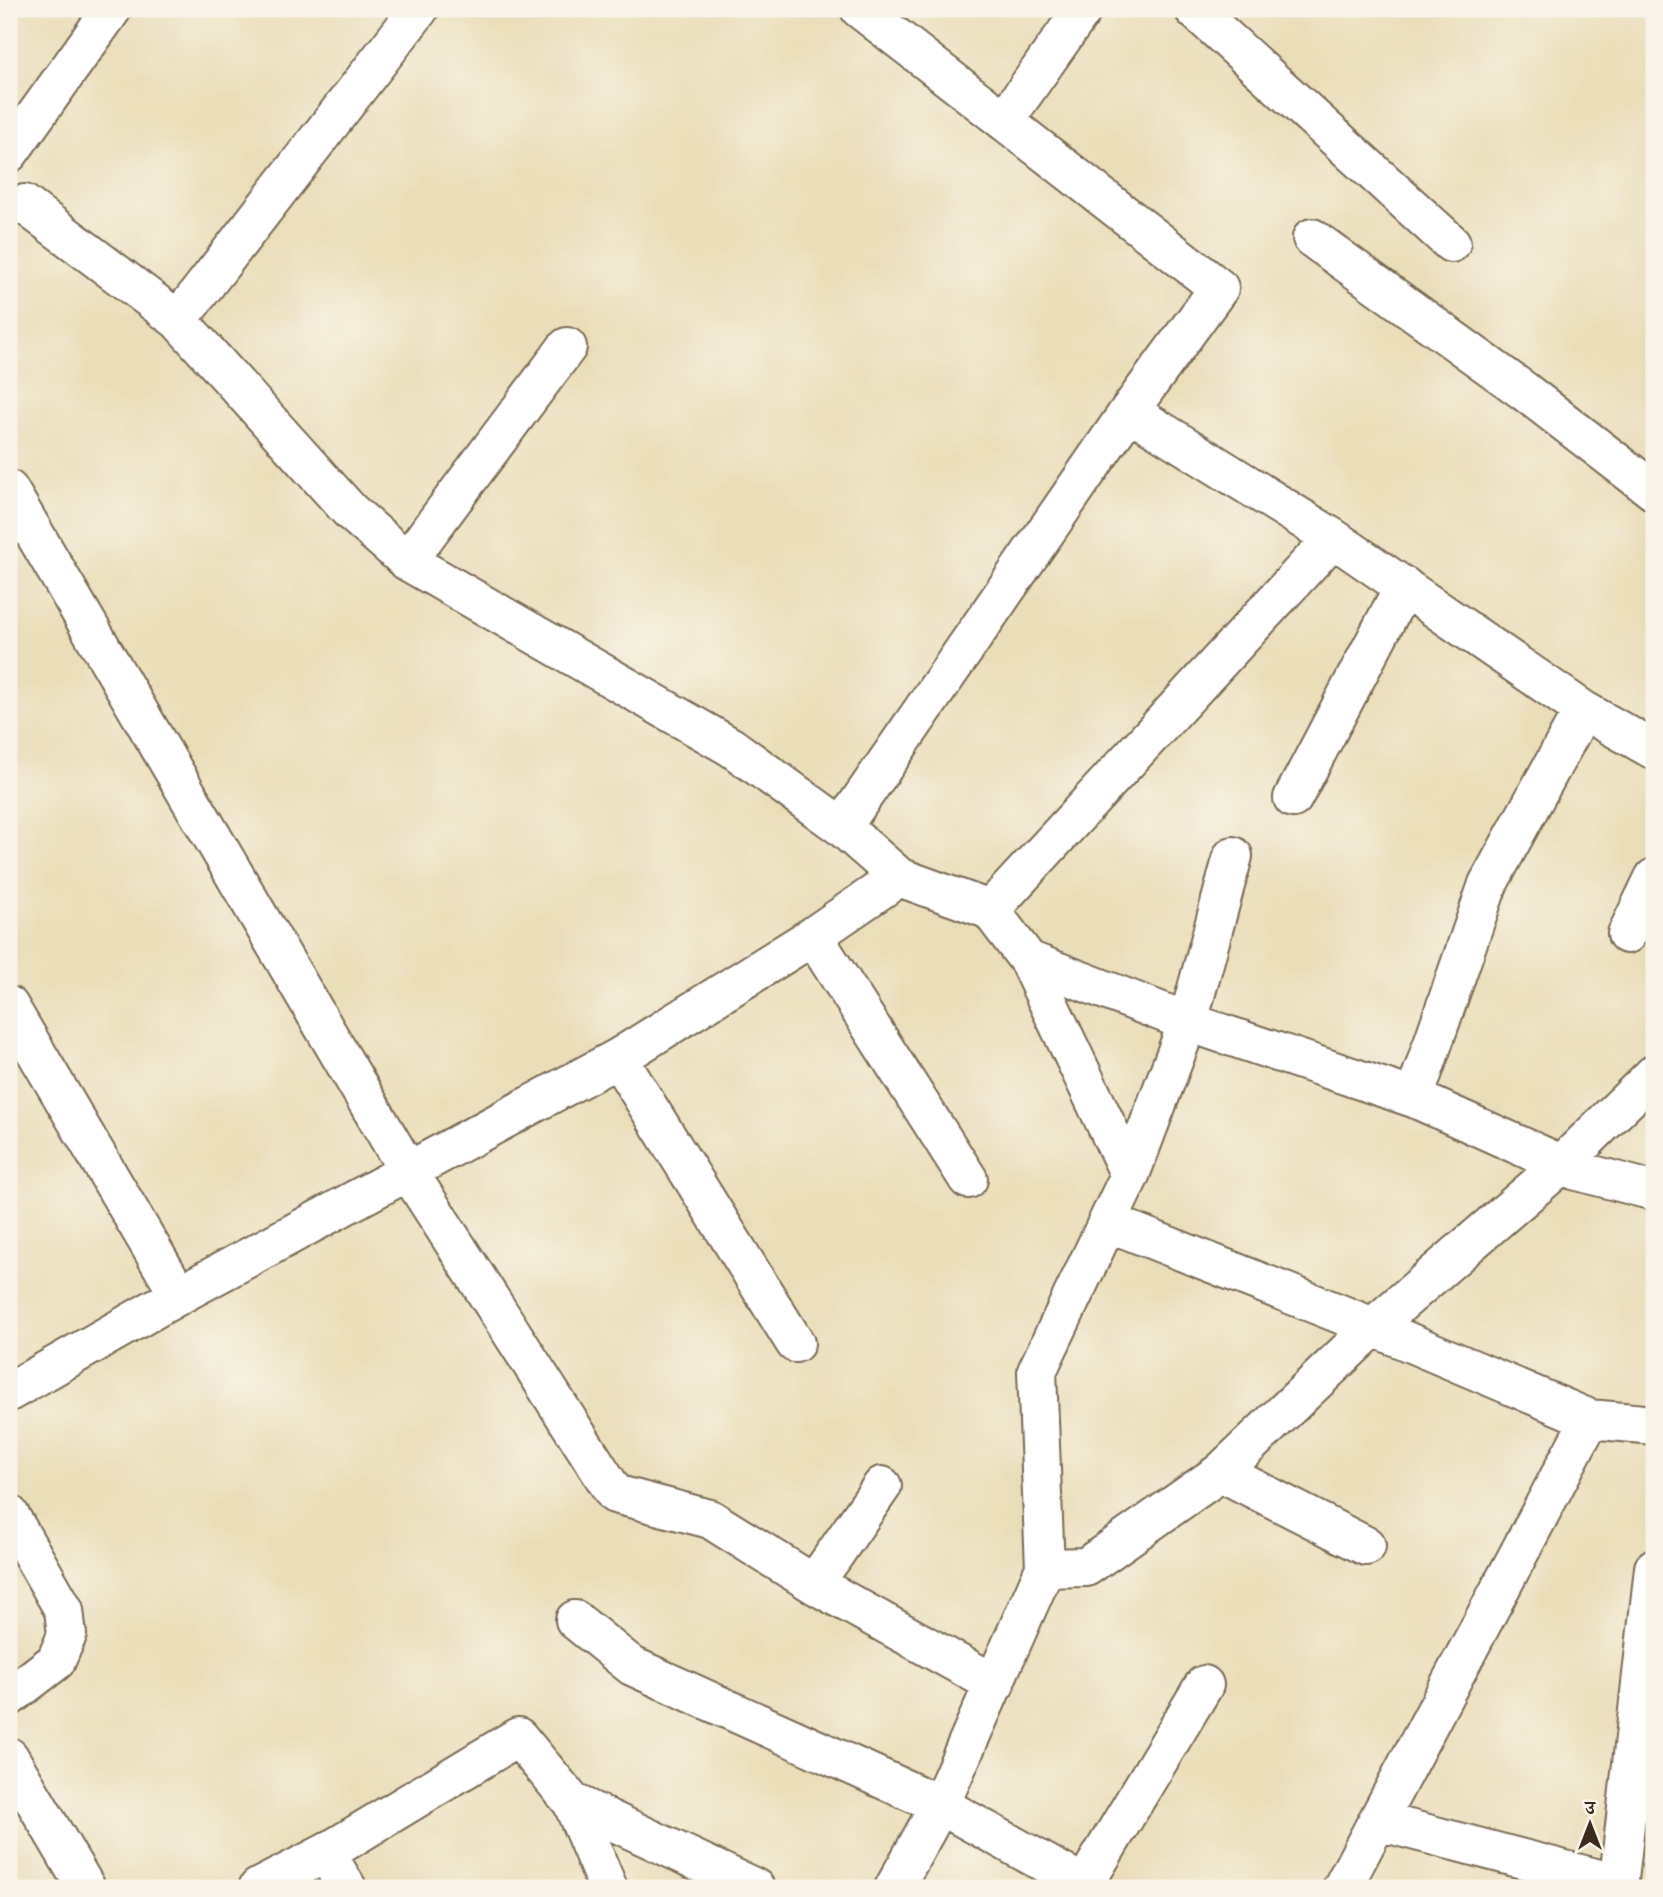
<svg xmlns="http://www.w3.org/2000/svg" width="1663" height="1897" font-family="Cardo,'Noto Serif Devanagari',serif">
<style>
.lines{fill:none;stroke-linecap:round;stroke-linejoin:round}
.street-casing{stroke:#786954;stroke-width:42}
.street{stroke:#fff;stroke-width:38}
</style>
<rect width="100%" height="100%" fill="#f7f3e8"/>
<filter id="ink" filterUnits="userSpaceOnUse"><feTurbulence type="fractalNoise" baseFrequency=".0143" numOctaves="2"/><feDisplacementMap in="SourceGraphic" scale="14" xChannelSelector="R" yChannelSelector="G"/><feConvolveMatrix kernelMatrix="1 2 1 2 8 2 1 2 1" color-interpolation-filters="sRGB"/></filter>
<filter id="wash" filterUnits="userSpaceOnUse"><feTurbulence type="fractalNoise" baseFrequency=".00686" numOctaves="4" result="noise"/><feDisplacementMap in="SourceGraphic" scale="28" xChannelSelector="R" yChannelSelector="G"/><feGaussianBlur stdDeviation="1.57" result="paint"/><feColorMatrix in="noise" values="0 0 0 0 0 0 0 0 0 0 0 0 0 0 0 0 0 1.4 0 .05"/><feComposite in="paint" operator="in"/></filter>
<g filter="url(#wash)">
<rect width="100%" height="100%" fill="#eadeb9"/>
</g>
<g filter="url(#ink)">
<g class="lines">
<defs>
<path id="street" d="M860 9 1219 288 1129 411 1333 538 1583 710 1654 750
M1194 9 1451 243
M1004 121 1083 9
M9 153 112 9
M24 204 178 320 350 511 407 561 731 747 842 827 899 877 990 910 1028 960 1188 1022 1414 1098 1574 1170 1654 1191
M1312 238 1524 391 1654 491
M178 320 419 9
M9 490 408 1171 615 1494 710 1519 814 1584 995 1684
M407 561 567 347
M1293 798 1404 586
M842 827 1129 411
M990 910 1333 538
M1627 934 1654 878
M813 936 968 1179
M1028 960 1130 1175
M9 1006 179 1295
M618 1058 795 1343
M1414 1098 1488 884 1583 710
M1108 1222 1373 1327 1590 1419 1654 1425
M9 1392 179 1295 618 1058 813 936 899 877
M1221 1472 1366 1546
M9 1514 64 1610 67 1635 56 1661 9 1697
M1045 1568 1086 1567 1221 1472 1373 1327 1561 1165 1654 1074
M814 1584 882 1486
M575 1620 632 1666 940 1805 1090 1888
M9 1757 86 1888
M572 1802 755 1888
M1378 1821 1618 1884
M326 1853 347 1888
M1084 1885 1204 1685
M258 1888 326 1853 518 1737 572 1802 608 1888
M894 1888 940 1805 1045 1568 1037 1371 1130 1175 1188 1022 1233 856
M1342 1888 1590 1419
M1618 1888 1654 1568"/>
</defs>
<use href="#street" class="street-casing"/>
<use href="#street" class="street"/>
</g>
</g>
<rect width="1663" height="1897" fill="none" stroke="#f7f3e8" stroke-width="35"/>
<g transform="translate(1590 1824)" stroke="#f7f3e8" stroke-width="5" paint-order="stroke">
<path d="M0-5L12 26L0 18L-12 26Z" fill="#3b2a1e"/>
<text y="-10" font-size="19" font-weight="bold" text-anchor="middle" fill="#3b2a1e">उ</text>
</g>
</svg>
